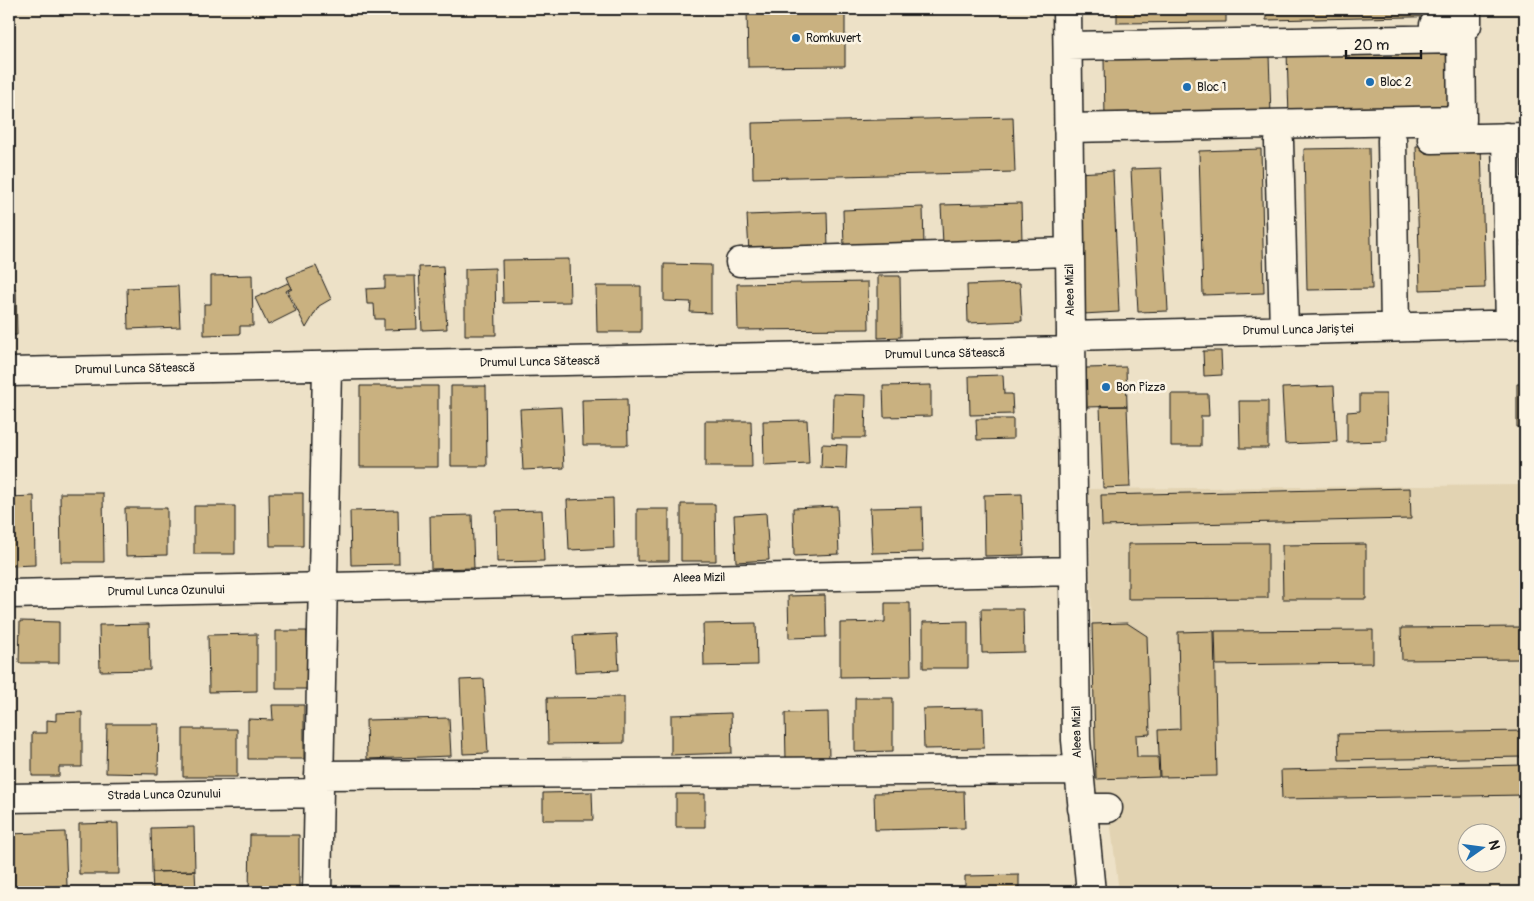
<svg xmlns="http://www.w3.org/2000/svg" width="1534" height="901" font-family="Pangolin,sans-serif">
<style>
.built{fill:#e2d3b2;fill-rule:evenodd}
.building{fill:#c9b180;stroke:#1c1c1c}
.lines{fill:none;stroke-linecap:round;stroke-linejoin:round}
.minor-casing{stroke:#1c1c1c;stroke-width:31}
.minor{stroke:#fcf5e5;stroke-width:28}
.poi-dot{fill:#1f6fb2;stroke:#fcf5e5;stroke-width:2}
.labels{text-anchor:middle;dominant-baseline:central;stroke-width:5;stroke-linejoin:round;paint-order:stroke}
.poi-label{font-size:12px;fill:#1c1c1c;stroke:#fcf5e5;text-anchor:start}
.street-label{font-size:12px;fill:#1c1c1c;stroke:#fcf5e5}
</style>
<rect width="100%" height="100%" fill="#ede1c7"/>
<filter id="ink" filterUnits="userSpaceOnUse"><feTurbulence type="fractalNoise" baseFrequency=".02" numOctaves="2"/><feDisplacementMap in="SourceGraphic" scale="10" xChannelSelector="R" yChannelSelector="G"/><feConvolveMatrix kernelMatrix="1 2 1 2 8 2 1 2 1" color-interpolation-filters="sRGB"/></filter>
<g filter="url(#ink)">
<path class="built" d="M1525 485V892H1119L1111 827 1095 793 1089 489ZM1466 834H1496V864H1466Z"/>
<path class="building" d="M747 9H845V66L748 67Z
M1117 9H1226V22L1117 23Z
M1266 9H1458V16L1266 20Z
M1450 47 1453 112 1289 117 1287 52Z
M1269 55 1271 115 1105 119 1104 59Z
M1013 117 1015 172 753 178 752 123Z
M1481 144 1485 288 1420 290 1416 146Z
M1369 148 1372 289 1307 290 1304 149Z
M1261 149 1264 293 1203 295 1199 151Z
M1161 168 1168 311 1138 312 1131 169Z
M1113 171 1119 312 1083 314 1077 173Z
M1021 203 1022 241 943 244 941 205Z
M923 207 924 246 844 249 843 210Z
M827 212 828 250 749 253 747 215Z
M569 259 570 302 503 303 502 260Z
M664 264 711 265V313L690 312 691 302 664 301Z
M316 266 331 299 319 306 306 328 288 291 292 289 287 277Z
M443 266 447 329 422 330 419 267Z
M495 268 496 335H465V269Z
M252 275 253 326H240V334L204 335V304H211V276Z
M385 276H415L417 329 384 330V319H375L374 304H367L366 289 385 288Z
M878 276H900L901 337 878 338Z
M868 282 869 329 738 330 737 284Z
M288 283 291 288 286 291 296 311 268 325 255 298Z
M1020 283 1022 321 968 323 967 285Z
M178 286 180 327 128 329 127 288Z
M596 286H641V332H597Z
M9 289H16L17 335H9Z
M1203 351H1221L1222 375 1204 376Z
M1126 367 1127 406 1087 407 1086 368Z
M1003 375 1004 394H1012L1013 414 970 415 969 376Z
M1517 384H1525V427H1517Z
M931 385V416L884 417 883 386Z
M360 386H438V467H360Z
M451 386H486L487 466H451Z
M1334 386 1337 442 1285 444 1282 388Z
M833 394 866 395 865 438H832Z
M1171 394H1208L1209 416H1201V446H1171Z
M1360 394H1386L1387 441 1347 442V412L1360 411Z
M627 399 628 445H583L582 400Z
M1239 401H1268V448H1240Z
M1100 406H1127L1130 487 1103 488Z
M561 407 564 468 523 470 520 409Z
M976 419H1013V439L977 440Z
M807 420 809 464 764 466 763 421Z
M705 421H751L752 467H705Z
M822 444 847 445 846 469 821 468Z
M1410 488 1411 519 1102 526 1101 495Z
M60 493H103L104 562H61Z
M269 493H303V546H270Z
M1022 494 1024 555 985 556 984 495Z
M34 496 35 565 9 566V497Z
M613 498 614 548 569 550 567 500Z
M681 504H715L716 561H681Z
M194 506H235V554H194Z
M837 506 839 554 794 556 793 508Z
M922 507 923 552 872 553 870 508Z
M125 508H167V555L126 556Z
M637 509H669V561H637Z
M398 510 399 564 351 565 350 511Z
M542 510 544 561 497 562 496 511Z
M766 513 769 560 736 562 734 515Z
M472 515 474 568 431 569 430 516Z
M1268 543V598L1128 599V544Z
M1366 544V599H1283L1282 545Z
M825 595 826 637 789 638 788 596Z
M885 603H910L911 676 840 677V623L885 622Z
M981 609H1023L1024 652 982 653Z
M20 621 59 622V663H19Z
M968 621V668H923V622Z
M756 623 757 665 704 666 703 624Z
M1127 623 1147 636 1150 734 1136 735 1137 757H1158L1159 777 1096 779 1092 624Z
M149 624 150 670 100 671 99 625Z
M1522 627V659L1402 660 1401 628Z
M1373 630V663L1216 665 1215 631Z
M276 631H307V689H276Z
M1214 631 1217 776 1160 777 1158 730 1180 729 1178 632Z
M257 634V691L209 692 208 635Z
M617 634 619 670 575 672 573 636Z
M484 679 488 753 463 754 460 680Z
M624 697V743L548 744 547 698Z
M855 698H893V751L855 752Z
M272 705H304V759H248V719L273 720Z
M983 708 984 748 924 749 923 709Z
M82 712V767H59V776H32V733H47V720L56 721V713Z
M828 712 829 758 786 760 785 713Z
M731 713 732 753 671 755V715Z
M449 718 451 756 367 759 366 720Z
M107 724H159L158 774 106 773Z
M183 729H237V777H183Z
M1524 731V757L1339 760 1338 734Z
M1525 765V795L1282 799 1281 770Z
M964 791 965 828 875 830 874 793Z
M592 792 593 820H543V793Z
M676 794H705V827H676Z
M118 823 119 874H79V824Z
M194 827 195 871 152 872 151 828Z
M65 832 67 886 9 888V834Z
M250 835H299V892H249Z
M195 871 196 892H153L152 872Z
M1019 875V892H965V876Z"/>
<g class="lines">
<defs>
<path id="minor" d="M1067 9 1076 740 1091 892
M1434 25H1467V9
M1068 46 1461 39 1462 120 1068 128
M1506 137 1510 325
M1432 139 1525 137
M1392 140 1395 327
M1279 142 1284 330
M740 262 1070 252
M1071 336 1525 324
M9 372 1071 351
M9 594 1074 571
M319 775 1078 770
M9 798 319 793
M1082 808H1108
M317 892 327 366"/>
</defs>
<use href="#minor" class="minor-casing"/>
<use href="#minor" class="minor"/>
</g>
</g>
<g class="poi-dot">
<circle cx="796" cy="38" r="5"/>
<circle cx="1370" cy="82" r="5"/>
<circle cx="1187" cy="87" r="5"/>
<circle cx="1106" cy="387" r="5"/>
</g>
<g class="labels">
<g class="poi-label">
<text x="806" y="38">Romkuvert</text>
<text x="1380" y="82">Bloc 2</text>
<text x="1197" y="87">Bloc 1</text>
<text x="1116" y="387">Bon Pizza</text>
</g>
<g class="street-label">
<text transform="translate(1070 290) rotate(-91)">Aleea Mizil</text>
<text transform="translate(1298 330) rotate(-1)">Drumul Lunca Jariștei</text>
<text transform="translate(945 354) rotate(-1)">Drumul Lunca Sătească</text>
<text transform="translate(540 362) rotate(-1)">Drumul Lunca Sătească</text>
<text transform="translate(135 369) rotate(-1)">Drumul Lunca Sătească</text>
<text transform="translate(699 578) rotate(-1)">Aleea Mizil</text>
<text transform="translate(166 591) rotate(-1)">Drumul Lunca Ozunului</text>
<text transform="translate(1077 732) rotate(-91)">Aleea Mizil</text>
<text transform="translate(164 795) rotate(-1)">Strada Lunca Ozunului</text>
</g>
</g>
<rect width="1534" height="901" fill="none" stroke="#fcf5e5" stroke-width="30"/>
<rect x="15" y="15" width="1504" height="871" fill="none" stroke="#1c1c1c" stroke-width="2" filter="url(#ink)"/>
<g transform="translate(1482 848) rotate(76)"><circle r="24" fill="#fcf5e5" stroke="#a29e95"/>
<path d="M0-4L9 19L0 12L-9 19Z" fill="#1f6fb2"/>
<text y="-8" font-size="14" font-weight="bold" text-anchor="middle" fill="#1c1c1c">N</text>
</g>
<path d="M1346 50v8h75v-8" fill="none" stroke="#1c1c1c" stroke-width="2.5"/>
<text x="1354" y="50" font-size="15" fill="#1c1c1c" stroke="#fcf5e5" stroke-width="4" paint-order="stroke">20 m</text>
</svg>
